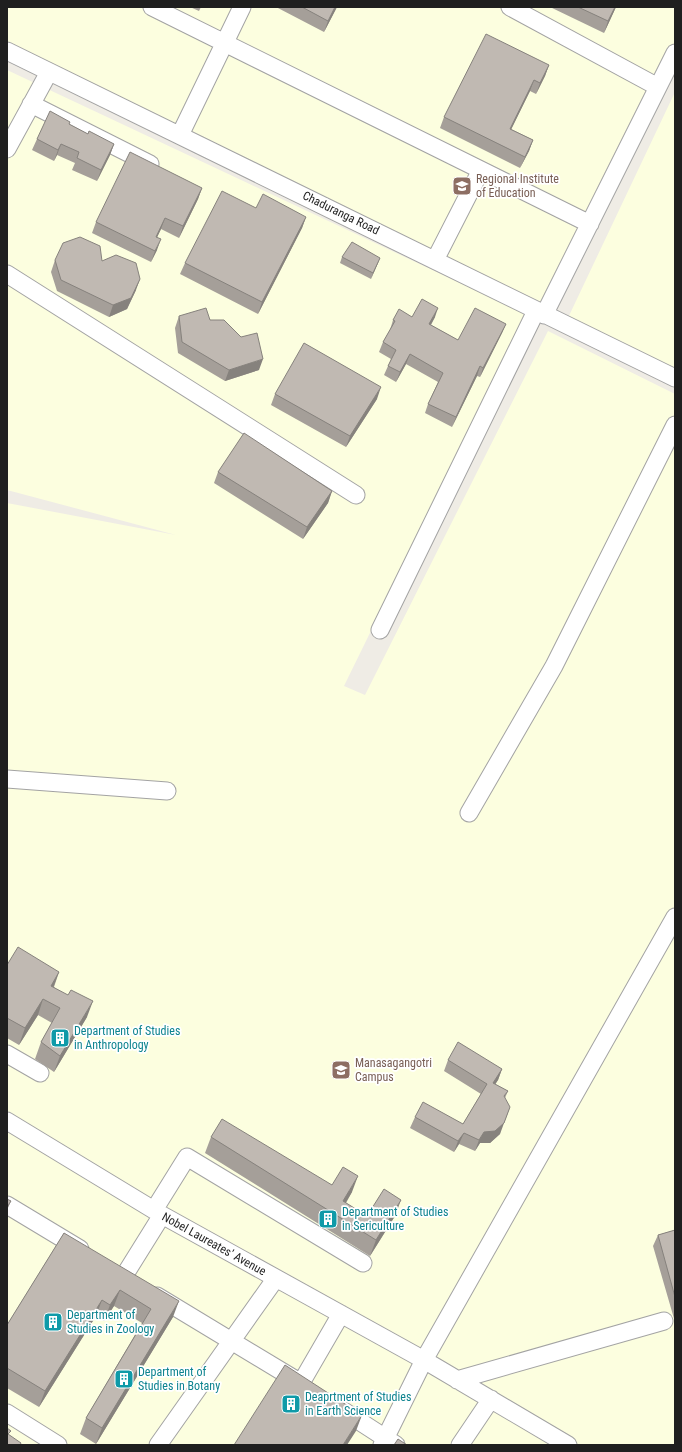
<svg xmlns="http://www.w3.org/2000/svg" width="682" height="1452" font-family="'Roboto Condensed',sans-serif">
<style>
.education{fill:#fcfedf}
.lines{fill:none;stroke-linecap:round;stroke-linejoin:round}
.minor-casing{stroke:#a3a3a3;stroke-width:19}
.minor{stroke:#fff;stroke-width:17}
.wall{fill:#a59f99}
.shaded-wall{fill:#86827d}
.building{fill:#c0b9b2;stroke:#86827d}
.labels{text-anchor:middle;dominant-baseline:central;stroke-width:3.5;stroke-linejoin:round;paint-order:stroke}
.education-label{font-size:12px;fill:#785e54;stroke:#fff;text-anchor:start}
.street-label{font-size:12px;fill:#1f1f1f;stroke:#fff}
.culture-label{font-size:12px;fill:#0d838f;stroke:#fff;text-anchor:start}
</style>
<rect width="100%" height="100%" fill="#efece5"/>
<path class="education" d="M7 7H675V69L543 303 7 46Z
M7 70 526 314 344 686 365 695 548 331 675 394V1445H7V503L176 535 7 490Z
M675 92V371L567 320Z"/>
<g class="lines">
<defs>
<path id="minor" d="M152 7 590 224
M510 7 658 87
M7 51 675 378
M31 104 150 164
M180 135 242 7
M7 149 49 72
M435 260 481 170
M7 274 356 495
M544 315 675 53
M380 630 536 311
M7 779 167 791
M469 813 554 666 675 425
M7 1054 40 1073
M7 1121 162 1215 424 1360 568 1445
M7 1205 80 1249
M154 1210 187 1157 363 1263
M124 1276 162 1215
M157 1296 301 1383
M457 1380 664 1321
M301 1383 341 1314
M339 1408 396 1445
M7 1413 58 1445
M158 1445 276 1278
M382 1445 424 1360 675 917
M460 1445 491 1399"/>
</defs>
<use href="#minor" class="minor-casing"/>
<use href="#minor" class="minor"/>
</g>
<path class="wall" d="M190 7H201L199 11Z
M276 7H337L324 32Z
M550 7H616L604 33Z
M549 65 545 76 536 94 530 91 511 129 533 140 529 151 520 168 440 128 444 117Z
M70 122 69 124 88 134 114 144 110 155 97 181 72 170 75 163 57 155 54 161 32 150 37 139Z
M202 188 198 199 179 238 161 229 157 237V250L151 262 92 233 96 222Z
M306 217 302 228 258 314 180 274 185 263Z
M342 257 380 258 371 279 340 263Z
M55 260 102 261 136 290 127 309 109 317 57 291 51 272Z
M179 316 210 320 259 370 225 381 178 353 175 328Z
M412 317H435L431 325 458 340 506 324 502 333 480 377 477 376 452 427 425 413 428 404 438 382 406 364 396 382 384 375 388 366 391 359 379 352 383 342 390 330 393 320Z
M275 394 377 399 346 447 271 405Z
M218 472 332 491 328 503 303 539 214 483Z
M7 965 59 972 54 987 87 1017 54 1072 35 1059 41 1042 52 1023 38 1015 19 1045 7 1038Z
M448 1060 502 1069 498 1080 495 1084 508 1091 505 1098 500 1134 490 1143H480L475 1151 459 1144 454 1152 410 1128 415 1117 463 1124 481 1094 444 1071Z
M211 1137 332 1185 352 1192 346 1203 367 1216H395L370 1256 205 1153Z
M675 1230V1322L653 1246 658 1235Z
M64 1233 173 1317 96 1444 80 1434 86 1418 142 1323 114 1306 104 1321 96 1316 39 1407 7 1388V1325Z"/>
<path class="shaded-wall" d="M335 7H337L324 32 328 21Z
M615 7H616L604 33 608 21Z
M549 65 545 76 536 94 540 83Z
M534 80 530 91 506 140 510 129Z
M533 140 529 151 520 168 525 157Z
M61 144 57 155 54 161 58 150Z
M114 144 110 155 97 181 101 170Z
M202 188 198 199 179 238 183 226Z
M306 217 302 228 258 314 262 302Z
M165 218 161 229 152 248 156 237Z
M161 239 157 250 151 262 155 251Z
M380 258 378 263 371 279 373 273Z
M140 279 136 290 127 309 109 317 113 305Z
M438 308 435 317 426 333 429 324Z
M506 324 502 333 480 377 483 368Z
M410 354 406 364 396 382 400 372Z
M263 359 259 370 225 381 229 370Z
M480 366 477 376 452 427 456 417Z
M381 387 377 399 346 447 350 436Z
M332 491 328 503 303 539 307 527Z
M59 972 53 988 45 1002 51 986Z
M43 999 38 1015 19 1045 25 1028Z
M93 1001 87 1017 54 1072 60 1056Z
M502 1069 498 1080 489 1094 493 1083Z
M510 1107 500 1134 490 1143H480L475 1151 479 1140 484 1132Z
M464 1133 459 1144 454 1152 458 1141Z
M358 1176 352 1192 337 1217 343 1201Z
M401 1200 395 1216 370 1256 376 1240Z
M11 1201 7 1210V1207Z
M120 1290 114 1306 104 1321 110 1305Z
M102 1300 96 1316 39 1407 45 1391Z
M179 1301 173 1317 96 1444 102 1428Z
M362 1415 356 1431 347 1445H343Z"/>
<path class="building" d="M302 7H335L328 21Z
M578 7H615L608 21Z
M486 34 549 65 540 83 534 80 510 129 533 140 525 157 444 117Z
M50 111 70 122 69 124 88 134 89 131 114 144 101 170 77 158 79 152 61 144 58 150 37 139Z
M130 152 202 188 183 226 165 218 156 237 161 239 155 251 96 222Z
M222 191 256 208 263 194 306 217 262 302 185 263Z
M80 237 100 246 102 261 116 255 136 263 140 279 131 298 113 305 61 280 55 260 63 243Z
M352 242 380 258 373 273 342 257Z
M422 299 438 308 429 324 458 340 475 308 506 324 483 368 480 366 456 417 428 404 443 373 410 354 400 372 388 366 396 350 383 342 395 321 393 320 399 309 412 317Z
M206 308 210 320H224L241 337 257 333 263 359 229 370 182 342 179 316Z
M304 343 381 387 350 436 275 394Z
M244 433 332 491 307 527 218 472Z
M18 947 59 972 51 986 68 995 71 990 93 1001 60 1056 41 1042 60 1008 43 999 25 1028 7 1018V965Z
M458 1042 502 1069 493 1083 508 1091 504 1096 510 1107 504 1123 495 1131 484 1132 479 1140 464 1133 458 1141 415 1117 423 1102 463 1124 487 1084 448 1060Z
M222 1119 332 1185 343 1167 358 1176 343 1201 367 1216 384 1189 401 1200 376 1240 211 1137Z
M7 1199 11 1201 7 1207Z
M675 1230V1297L658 1235Z
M64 1233 179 1301 102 1428 86 1418 151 1309 120 1290 110 1305 102 1300 45 1391 7 1368V1325Z
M285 1365 362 1415 343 1445H234Z
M7 1428 11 1431 8 1434 21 1443 20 1445H7Z
M398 1439 407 1445H394Z"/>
<defs>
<symbol id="university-square" viewBox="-11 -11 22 22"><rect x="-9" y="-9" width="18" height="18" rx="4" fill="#8d6e63" stroke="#fff"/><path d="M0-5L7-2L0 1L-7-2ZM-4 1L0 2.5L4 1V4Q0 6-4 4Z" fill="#fff"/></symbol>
<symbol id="building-square" viewBox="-11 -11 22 22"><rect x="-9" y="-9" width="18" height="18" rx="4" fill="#0f9aa8" stroke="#fff"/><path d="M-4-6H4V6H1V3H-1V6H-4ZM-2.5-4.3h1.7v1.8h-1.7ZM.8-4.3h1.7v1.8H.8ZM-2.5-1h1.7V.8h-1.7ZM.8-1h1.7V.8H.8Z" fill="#fff"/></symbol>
</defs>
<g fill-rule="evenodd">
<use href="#university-square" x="451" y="175" width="22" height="22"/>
<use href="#building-square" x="49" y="1027" width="22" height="22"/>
<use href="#university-square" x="330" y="1059" width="22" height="22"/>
<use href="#building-square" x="317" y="1208" width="22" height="22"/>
<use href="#building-square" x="42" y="1311" width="22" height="22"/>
<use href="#building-square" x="113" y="1368" width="22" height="22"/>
<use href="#building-square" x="280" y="1393" width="22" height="22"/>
</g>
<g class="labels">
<g class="education-label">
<text x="476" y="179">Regional Institute<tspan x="476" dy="14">of Education</tspan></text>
<text x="355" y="1063">Manasagangotri<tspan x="355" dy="14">Campus</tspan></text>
</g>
<g class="street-label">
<text transform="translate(341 213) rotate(26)">Chaduranga Road</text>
<text transform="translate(214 1244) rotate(29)">Nobel Laureates' Avenue</text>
</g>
<g class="culture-label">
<text x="74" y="1031">Department of Studies<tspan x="74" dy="14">in Anthropology</tspan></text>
<text x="342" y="1212">Department of Studies<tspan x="342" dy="14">in Sericulture</tspan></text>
<text x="67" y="1315">Department of<tspan x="67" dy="14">Studies in Zoology</tspan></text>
<text x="138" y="1372">Department of<tspan x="138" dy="14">Studies in Botany</tspan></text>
<text x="305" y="1397">Deaprtment of Studies<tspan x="305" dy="14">in Earth Science</tspan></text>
</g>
</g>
<rect width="682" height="1452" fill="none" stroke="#1f1f1f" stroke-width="16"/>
</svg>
